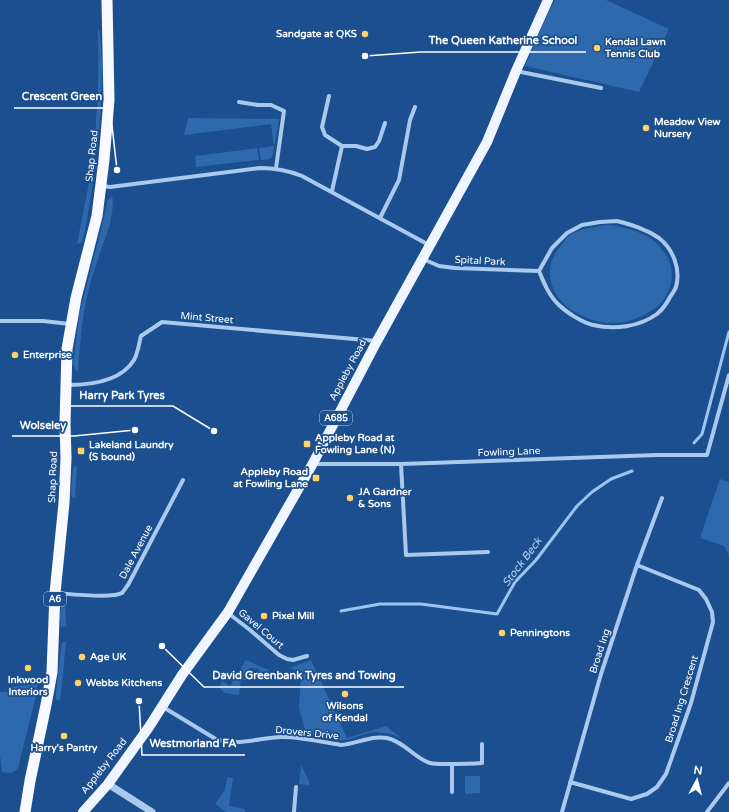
<svg xmlns="http://www.w3.org/2000/svg" width="729" height="812" font-family="'Varela Round',sans-serif">
<style>
.green{fill:#2e69ad}
.lines{fill:none;stroke-linecap:round;stroke-linejoin:round}
.stream{stroke:#9cc4f0;stroke-width:3}
.minor{stroke:#a9c9ee;stroke-width:4}
.tertiary{stroke:#a9c9ee;stroke-width:7}
.primary{stroke:#f0f6ff;stroke-width:10}
.trunk{stroke:#f8faff;stroke-width:11}
.poi-dot{fill:#ffd166;stroke:#1b4f8f;stroke-width:1.5}
.labels{text-anchor:middle;dominant-baseline:central;stroke-width:3.5;stroke-linejoin:round;paint-order:stroke}
.shield{fill:#1b4f8f;stroke:#bbcadd;stroke-width:1}
.shield-label{font-size:9px;font-weight:bold;fill:#fff}
.poi-label{font-size:10px;font-weight:bold;fill:#fff;stroke:#1b4f8f;text-anchor:start}
.street-label{font-size:10px;fill:#fff;stroke:#1b4f8f}
.water-label{font-size:11px;font-style:italic;fill:#b5d3f5;stroke:#1b4f8f}
.leader{fill:none;stroke:#fff;stroke-width:1.5}
.callout-dot{fill:#fff;stroke:#1b4f8f;stroke-width:1.5}
.callout-label{font-size:11px;text-anchor:middle;font-weight:bold;fill:#fff;stroke:#1b4f8f;stroke-width:3.5;stroke-linejoin:round;paint-order:stroke}
</style>
<rect width="100%" height="100%" fill="#1b4f8f"/>
<path class="green" d="M555 0H606L669 29 639 92 525 66 544 22Z
M99 30 100 32 102 65 101 109 97 150 95 153 93 154C98 113 99 72 98 31Z
M188 118 279 119 273 154C270 161 268 159 261 160L259 148 274 146 271 124 184 135Z
M257 148 259 160 196 167 195 156Z
M92 165 95 167V169L87 220 82 242 77 244 89 183Z
M112 196C115 204 110 224 107 233 102 247 97 262 92 277 83 307 80 340 78 371H76L73 365 79 315 101 230 107 204 108 200Z
M608 225C624 227 640 231 653 240 656 242 658 245 660 247 672 260 676 277 667 294 665 298 663 301 660 304 646 316 626 325 607 323 590 321 565 310 556 294 553 289 551 283 550 277 548 266 553 255 560 247 563 243 566 238 570 235 581 228 595 227 608 225Z
M75 466H77L75 498 72 497 71 495 73 468Z
M720 479 729 482V555L724 546 700 538Z
M65 601 66 626 61 627C60 619 59 606 65 601Z
M66 641 61 694 60 701 56 700V693L61 648 62 643Z
M246 660 269 670 268 679 258 678 259 669 249 668 248 680H241L239 695 224 693 219 687 222 681 230 686Z
M311 660 347 738 386 726 401 738 391 734 375 732 369 733 347 740H339L305 734C305 723 301 718 299 708L301 673 290 668Z
M38 684 35 700 18 768C13 774 10 773 2 772L0 755V692H10V687Z
M301 765 309 781V785L299 784Z
M465 776H480V793L465 794Z
M227 777 233 778 229 806 245 809V812H226L215 804 225 790Z"/>
<g class="lines">
<path class="stream" d="M694 443 702 434 729 332
M341 611 380 604H421L497 614 515 582 536 560 577 506 592 492 611 479 632 471"/>
<path class="minor" d="M516 71 601 88
M329 96 322 127 325 135 342 146 332 191
M239 102 258 105H271L284 111 276 168
M342 146H356L367 149 375 147 379 141 385 123
M102 186 110 187 118 186 260 168C276 168 287 170 302 176L429 245
M380 218 399 180 410 120 415 107
M617 221C632 225 646 229 659 238 673 249 681 269 676 287 675 290 672 294 670 297 667 303 662 310 657 314 639 327 614 330 593 325 583 323 566 312 559 305 549 296 544 283 539 271L552 248 567 233 582 225 600 222Z
M423 259 439 266 455 268 539 271
M0 321H43L70 324
M68 385C90 385 121 381 134 360 138 353 139 343 141 336L162 322 377 341
M313 464H401L657 455H707L729 375
M401 464 406 555 488 552
M57 593C70 594 112 599 122 593 124 591 126 587 128 585L183 480
M228 613 250 630 279 655 287 659 293 660 307 656
M163 707 214 738C235 748 260 737 282 737 301 737 323 742 341 745 357 744 371 735 387 738 405 742 414 758 430 763 434 764 440 764 445 764 457 764 470 764 482 763V744
M452 764V792
M570 782 631 799 647 794 657 787 666 774 691 703 713 622 712 612 706 599 699 590 637 565
M294 812 296 787
M562 812 601 674 637 565 662 498
M707 812 729 783"/>
<path class="tertiary" d="M108 784 152 812"/>
<path class="primary" d="M83 812 108 784 149 727 182 675 228 612 312 465 377 341 487 142 516 71 548 0"/>
<path class="trunk" d="M25 812 30 781 46 705 52 672 55 593 64 503 66 458 65 423 67 349 76 298 97 216 104 160 109 100 107 0"/>
</g>
<g class="poi-dot">
<circle cx="365" cy="34" r="4"/>
<circle cx="597" cy="48" r="4"/>
<circle cx="646" cy="128" r="4"/>
<circle cx="15" cy="355" r="4"/>
<rect x="303" y="440" width="8" height="8" rx="2"/>
<rect x="77" y="447" width="8" height="8" rx="2"/>
<rect x="312" y="474" width="8" height="8" rx="2"/>
<circle cx="350" cy="498" r="4"/>
<circle cx="264" cy="616" r="4"/>
<circle cx="502" cy="633" r="4"/>
<circle cx="82" cy="657" r="4"/>
<circle cx="28" cy="668" r="4"/>
<circle cx="78" cy="683" r="4"/>
<circle cx="345" cy="694" r="4"/>
<circle cx="64" cy="736" r="4"/>
</g>
<g class="labels">
<g class="shield">
<rect x="320" y="411" width="32" height="14" rx="3"/>
<rect x="44" y="592" width="22" height="14" rx="3"/>
</g>
<g class="shield-label">
<text x="336" y="418">A685</text>
<text x="55" y="599">A6</text>
</g>
<g class="poi-label">
<text x="357" y="34" text-anchor="end">Sandgate at QKS</text>
<text x="605" y="42">Kendal Lawn<tspan x="605" dy="12">Tennis Club</tspan></text>
<text x="654" y="122">Meadow View<tspan x="654" dy="12">Nursery</tspan></text>
<text x="23" y="355">Enterprise</text>
<text x="315" y="438">Appleby Road at<tspan x="315" dy="12">Fowling Lane (N)</tspan></text>
<text x="89" y="445">Lakeland Laundry<tspan x="89" dy="12">(S bound)</tspan></text>
<text x="308" y="472" text-anchor="end">Appleby Road<tspan x="308" dy="12">at Fowling Lane</tspan></text>
<text x="358" y="492">JA Gardner<tspan x="358" dy="12">&amp; Sons</tspan></text>
<text x="272" y="616">Pixel Mill</text>
<text x="510" y="633">Penningtons</text>
<text x="90" y="657">Age UK</text>
<text x="28" y="680" text-anchor="middle">Inkwood<tspan x="28" dy="12">Interiors</tspan></text>
<text x="86" y="683">Webbs Kitchens</text>
<text x="345" y="706" text-anchor="middle">Wilsons<tspan x="345" dy="12">of Kendal</tspan></text>
<text x="64" y="748" text-anchor="middle">Harry's Pantry</text>
</g>
<g class="street-label">
<text transform="translate(92 156) rotate(-84)">Shap Road</text>
<text transform="translate(480 261) rotate(3)">Spital Park</text>
<text transform="translate(207 318) rotate(5)">Mint Street</text>
<text transform="translate(348 370) rotate(-62)">Appleby Road</text>
<text transform="translate(509 452) rotate(-2)">Fowling Lane</text>
<text transform="translate(53 477) rotate(-88)">Shap Road</text>
<text transform="translate(136 552) rotate(-62)">Dale Avenue</text>
<text transform="translate(261 629) rotate(40)">Gavel Court</text>
<text transform="translate(600 651) rotate(-72)">Broad Ing</text>
<text transform="translate(682 699) rotate(-73)">Broad Ing Crescent</text>
<text transform="translate(307 733) rotate(6)">Drovers Drive</text>
<text transform="translate(104 766) rotate(-52)">Appleby Road</text>
</g>
<g class="water-label">
<text transform="translate(522 562) rotate(-53)">Stock Beck</text>
</g>
</g>
<path class="leader" d="M365 56L421 52H586M117 170L110 108H14M214 431L173 406H71M135 430L74 436H12M162 646L204 687H404M139 701L142 755H245"/>
<g class="callout-dot">
<circle cx="365" cy="56" r="4"/>
<circle cx="117" cy="170" r="4"/>
<circle cx="214" cy="431" r="4"/>
<circle cx="135" cy="430" r="4"/>
<circle cx="162" cy="646" r="4"/>
<circle cx="139" cy="701" r="4"/>
</g>
<g class="callout-label">
<text x="503" y="44">The Queen Katherine School</text>
<text x="62" y="100">Crescent Green</text>
<text x="122" y="399">Harry Park Tyres</text>
<text x="43" y="429">Wolseley</text>
<text x="304" y="679">David Greenbank Tyres and Towing</text>
<text x="193" y="747">Westmorland FA</text>
</g>
<g transform="translate(697 780) rotate(7)" stroke="#1b4f8f" stroke-width="3" paint-order="stroke">
<path d="M0-3L7 15L0 10L-7 15Z" fill="#ffffff"/>
<text y="-6" font-size="11" font-weight="bold" text-anchor="middle" fill="#ffffff">N</text>
</g>
</svg>
